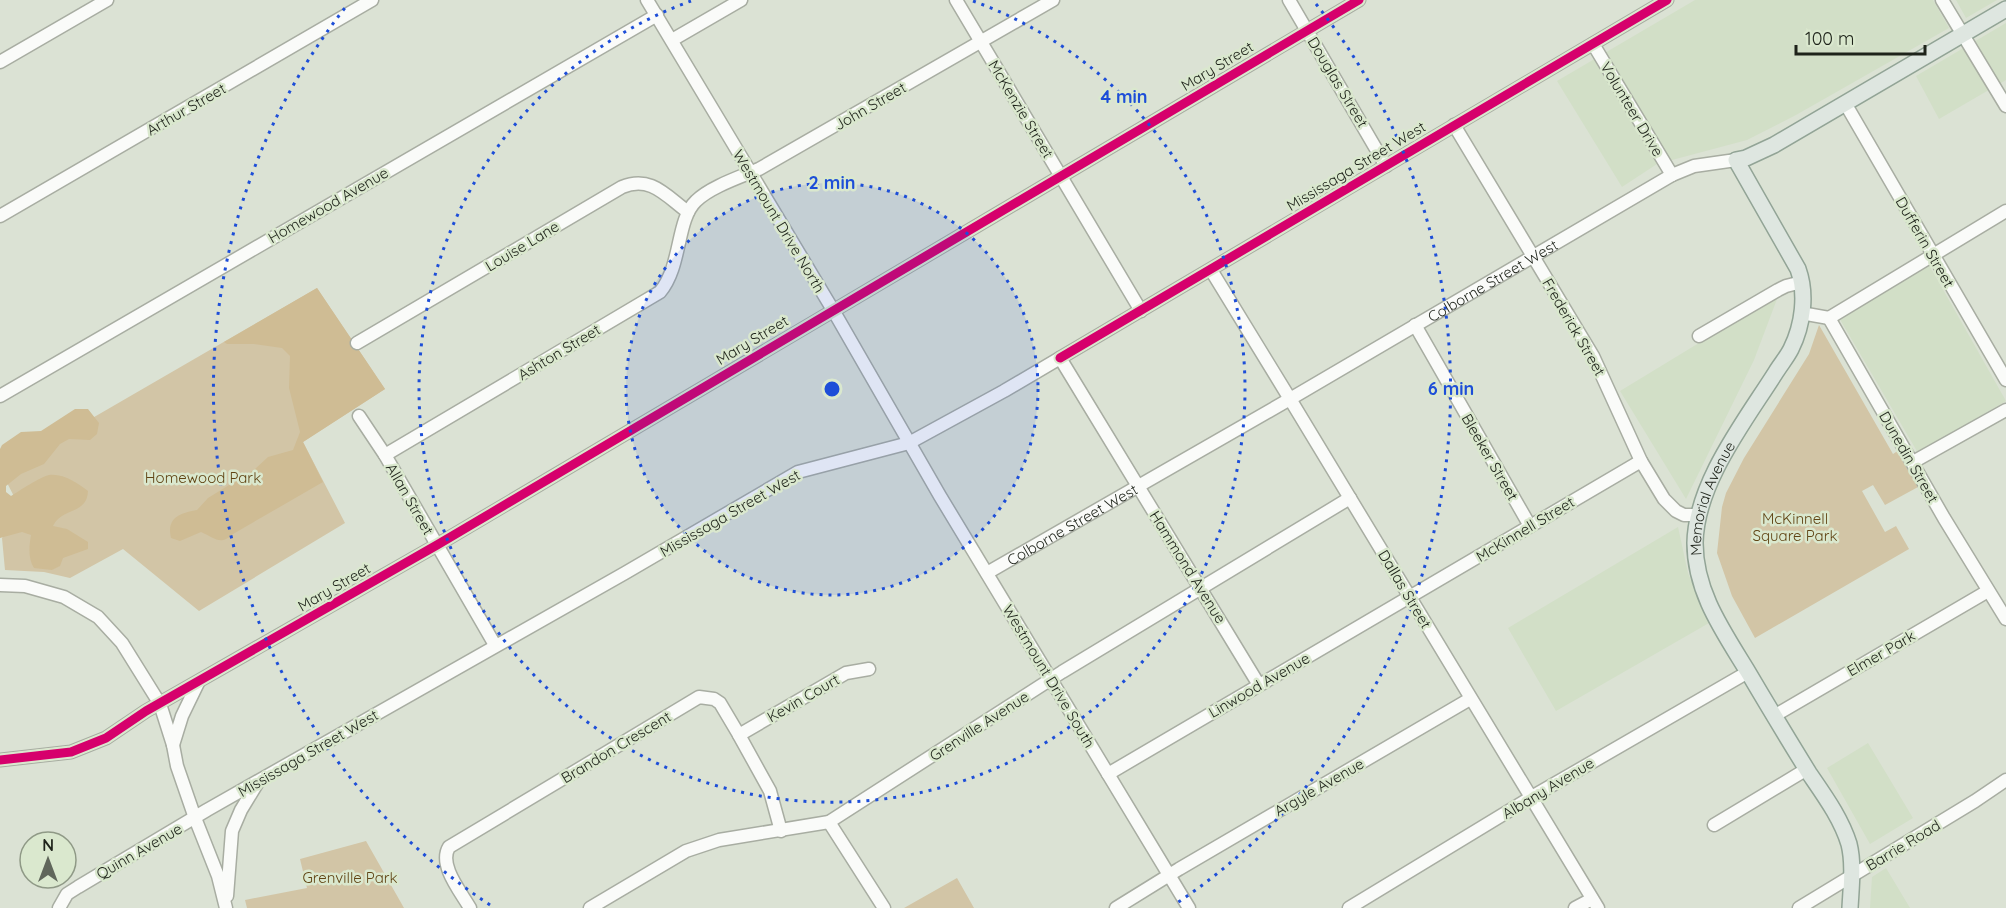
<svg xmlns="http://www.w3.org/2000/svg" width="2006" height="908" font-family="Quicksand,sans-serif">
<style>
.built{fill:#d2dfc7}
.green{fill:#d2c5a6}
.forest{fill:#cfbc94}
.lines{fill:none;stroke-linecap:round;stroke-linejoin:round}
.minor-casing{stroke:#a8ada2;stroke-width:15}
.major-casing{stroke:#92a496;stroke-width:18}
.minor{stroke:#fafbf9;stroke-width:12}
.major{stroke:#dee6e0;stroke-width:15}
.cycleway-casing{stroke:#dae8ce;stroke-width:13}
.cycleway{stroke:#d6006c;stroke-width:9}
.ring{fill:none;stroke:#1d4ed8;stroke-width:3;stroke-dasharray:3 6}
.labels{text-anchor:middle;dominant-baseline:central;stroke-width:5;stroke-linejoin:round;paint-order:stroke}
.street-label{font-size:15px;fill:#1e231a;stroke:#dae8ce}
.park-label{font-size:15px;fill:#604414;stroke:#dae8ce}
.centre{fill:#1d4ed8;stroke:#dae8ce;stroke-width:3}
.ring-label{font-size:18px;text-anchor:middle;font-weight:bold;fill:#1d4ed8;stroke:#dae8ce;stroke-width:5;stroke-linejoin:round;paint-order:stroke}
</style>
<rect width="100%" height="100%" fill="#dbe2d4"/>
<path class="built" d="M1695 0H1933L1949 28 1796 115 1747 140 1657 164 1622 187 1557 81Z
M1956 0H1997L1966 18Z
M2006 23V80L1939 119 1916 76Z
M1928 263 2006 401 1918 453 1838 316Z
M1777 299 1754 360 1686 499 1620 391 1694 346Z
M1678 527 1688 573 1709 623 1556 711 1508 628Z
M1868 743 1913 818 1870 844 1827 768Z
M1886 868 1910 908H1870L1872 877Z"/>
<path class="green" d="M317 288 385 389 303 442 345 523 199 611 123 549 70 578 44 572 5 570 2 538 23 514 1 471Z
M1819 325 1893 454 1902 448 1903 462 1918 487 1885 505 1873 485 1862 491 1885 532 1896 526 1909 549 1755 638 1732 596 1717 553 1722 507 1726 493 1744 458 1809 354Z
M366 841 404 908H247L245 900 307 888 300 859Z
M957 878 974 908H904Z"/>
<path class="forest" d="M317 288 385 389 303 442 323 482 233 534C220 546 215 538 201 532L180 541 171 538C166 517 181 513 197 510L208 498 255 469 268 457 293 450 300 432 289 388 290 356 282 348 254 344H227L224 342Z
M75 409H88L99 423 97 434 90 440 69 439 60 444 44 464 21 474 6 486V492L11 496C19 491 40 477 49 475 63 473 78 483 88 491 87 515 62 507 53 526L67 529 88 542V549L63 558 60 566 52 570 34 568C28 559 29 546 31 535L22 532 0 538V449L2 445 21 432 41 431Z"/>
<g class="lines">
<defs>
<g id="minor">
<path d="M647 0 833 310 940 496 1189 908"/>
<path d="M956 0 1141 311"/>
<path d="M1289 0 1386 166"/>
<path d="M1942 0 2006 106"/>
<path d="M672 40 741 0"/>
<path d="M1593 44 1672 175"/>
<path d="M0 62 107 0"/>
<path d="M1845 103 2006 380"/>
<path d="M1454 125 1593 356 1641 461 1664 499 1676 511 1684 515H1699"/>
<path d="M0 216 372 0"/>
<path d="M1211 270 1290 399 1598 908"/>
<path d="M1801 313 1829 318"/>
<path d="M1829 318 1944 518 2006 619"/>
<path d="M1829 318 2006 211"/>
<path d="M1415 325 1530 526"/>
<path d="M1699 336 1778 290 1786 286 1802 282"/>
<path d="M357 343 622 187C651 175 666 196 688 212"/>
<path d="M1060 358 1259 685"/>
<path d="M0 396 657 15"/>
<path d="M359 416 385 455 495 645"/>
<path d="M385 455 660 292C682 266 676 220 696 201 710 187 740 177 759 169L1053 0"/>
<path d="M1913 462 2006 410"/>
<path id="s1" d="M987 573 1290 399 1672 175 1694 166 1736 160"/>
<path d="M0 585 25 586 64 597 98 617 122 643 160 704 173 745 177 766 195 818 218 876 226 908"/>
<path d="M1774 716 1988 591"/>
<path d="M739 735 846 673 869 669"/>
<path d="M173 745 182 716 198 683"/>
<path d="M0 760 71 752 106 738 146 711 437 545 1359 0"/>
<path d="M1108 774 1641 461"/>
<path d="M829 822 884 908"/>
<path d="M1714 825 1807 769"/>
<path d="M227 896 232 831 241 810 258 782"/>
<path d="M59 908 67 894 78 887 207 810 625 573 798 472 909 443 918 438 1004 391 1667 0"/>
<path d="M470 908C461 892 438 865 449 847L699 697 714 699 720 703 739 735 770 791 781 831"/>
<path d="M590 908 686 851 719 840 829 822 1062 672 1350 498"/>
<path d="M1116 908 1179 869 1470 699"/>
<path d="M1349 908 1530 798 1748 672"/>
<path d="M1575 908 1592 899"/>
<path d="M1799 908 1975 801 2006 780"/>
</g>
<g id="major">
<path id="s2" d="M1850 908C1851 888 1854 864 1849 844 1841 818 1824 795 1809 773 1788 739 1768 706 1748 672 1723 631 1695 592 1695 543 1696 483 1745 421 1776 372 1781 364 1787 357 1791 349 1803 325 1807 294 1798 269L1736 160 1746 158 1774 145 2006 9"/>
</g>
</defs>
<use href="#minor" class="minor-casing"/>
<use href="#major" class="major-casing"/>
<use href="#minor" class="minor"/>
<use href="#major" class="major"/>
<defs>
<path id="cycleway" d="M1060 358 1667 0
M0 760 71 752 106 738 146 711 437 545 1359 0"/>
</defs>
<use href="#cycleway" class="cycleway-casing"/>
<use href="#cycleway" class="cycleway"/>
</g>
<circle cx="832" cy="389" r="206" fill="#1d4ed8" fill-opacity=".12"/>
<g class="ring">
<circle cx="832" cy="389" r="206"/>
<path d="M973 1A413 413 0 1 1 691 1"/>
<path d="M490 905A619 619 0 0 1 348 4M1316 4A619 619 0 0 1 1174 905"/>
</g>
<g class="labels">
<g class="street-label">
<text transform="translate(1217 66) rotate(-31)">Mary Street</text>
<text transform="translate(1338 82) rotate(59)">Douglas Street</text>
<text transform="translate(870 106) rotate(-30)">John Street</text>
<text transform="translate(186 109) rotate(-30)">Arthur Street</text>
<text transform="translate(1021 109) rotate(59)">McKenzie Street</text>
<text transform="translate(1632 109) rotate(59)">Volunteer Drive</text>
<text transform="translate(1356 166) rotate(-31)">Mississaga Street West</text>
<text transform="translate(328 205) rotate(-30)">Homewood Avenue</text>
<text transform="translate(779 221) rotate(59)">Westmount Drive North</text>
<text transform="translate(1925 242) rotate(60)">Dufferin Street</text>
<text transform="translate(522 246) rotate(-31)">Louise Lane</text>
<text stroke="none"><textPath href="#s1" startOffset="584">Colborne Street West</textPath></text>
<text transform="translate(1574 327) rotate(60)">Frederick Street</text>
<text transform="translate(752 340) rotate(-31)">Mary Street</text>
<text transform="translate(559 352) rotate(-31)">Ashton Street</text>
<text transform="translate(1490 457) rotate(60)">Bleeker Street</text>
<text transform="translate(1909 457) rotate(60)">Dunedin Street</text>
<text transform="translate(410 499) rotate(60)">Allan Street</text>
<text stroke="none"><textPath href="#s2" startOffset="453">Memorial Avenue</textPath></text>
<text transform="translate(730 513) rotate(-30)">Mississaga Street West</text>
<text stroke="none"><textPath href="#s1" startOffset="98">Colborne Street West</textPath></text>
<text transform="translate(1525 529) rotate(-31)">McKinnell Street</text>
<text transform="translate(1188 567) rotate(58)">Hammond Avenue</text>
<text transform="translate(334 587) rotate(-30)">Mary Street</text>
<text transform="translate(1405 589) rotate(59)">Dallas Street</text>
<text transform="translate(1881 653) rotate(-30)">Elmer Park</text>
<text transform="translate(1049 676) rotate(59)">Westmount Drive South</text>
<text transform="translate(1259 685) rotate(-30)">Linwood Avenue</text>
<text transform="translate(803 698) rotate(-30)">Kevin Court</text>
<text transform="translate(979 726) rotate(-33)">Grenville Avenue</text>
<text transform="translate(616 747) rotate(-31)">Brandon Crescent</text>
<text transform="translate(308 753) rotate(-30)">Mississaga Street West</text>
<text transform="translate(1319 787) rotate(-30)">Argyle Avenue</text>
<text transform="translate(1548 788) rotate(-31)">Albany Avenue</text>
<text transform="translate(1903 845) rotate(-31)">Barrie Road</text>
<text transform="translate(139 851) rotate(-30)">Quinn Avenue</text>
</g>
<g class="park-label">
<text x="203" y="477">Homewood Park</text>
<text x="1795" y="518">McKinnell<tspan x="1795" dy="17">Square Park</tspan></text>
<text x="350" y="877">Grenville Park</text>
</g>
</g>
<circle cx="832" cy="389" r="9" class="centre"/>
<g class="ring-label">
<text x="1124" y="103">4 min</text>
<text x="832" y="189">2 min</text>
<text x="1451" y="395">6 min</text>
</g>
<g transform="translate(48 860)"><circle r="28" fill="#dae8ce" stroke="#8f9986" stroke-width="1.5"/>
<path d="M0-4.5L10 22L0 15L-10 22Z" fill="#60665b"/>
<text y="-9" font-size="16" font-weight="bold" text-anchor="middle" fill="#1e231a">N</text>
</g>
<path d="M1796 45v9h129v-9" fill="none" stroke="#1e231a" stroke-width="3"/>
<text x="1805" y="45" font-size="18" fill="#1e231a" stroke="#dae8ce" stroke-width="4.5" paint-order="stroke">100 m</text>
</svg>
